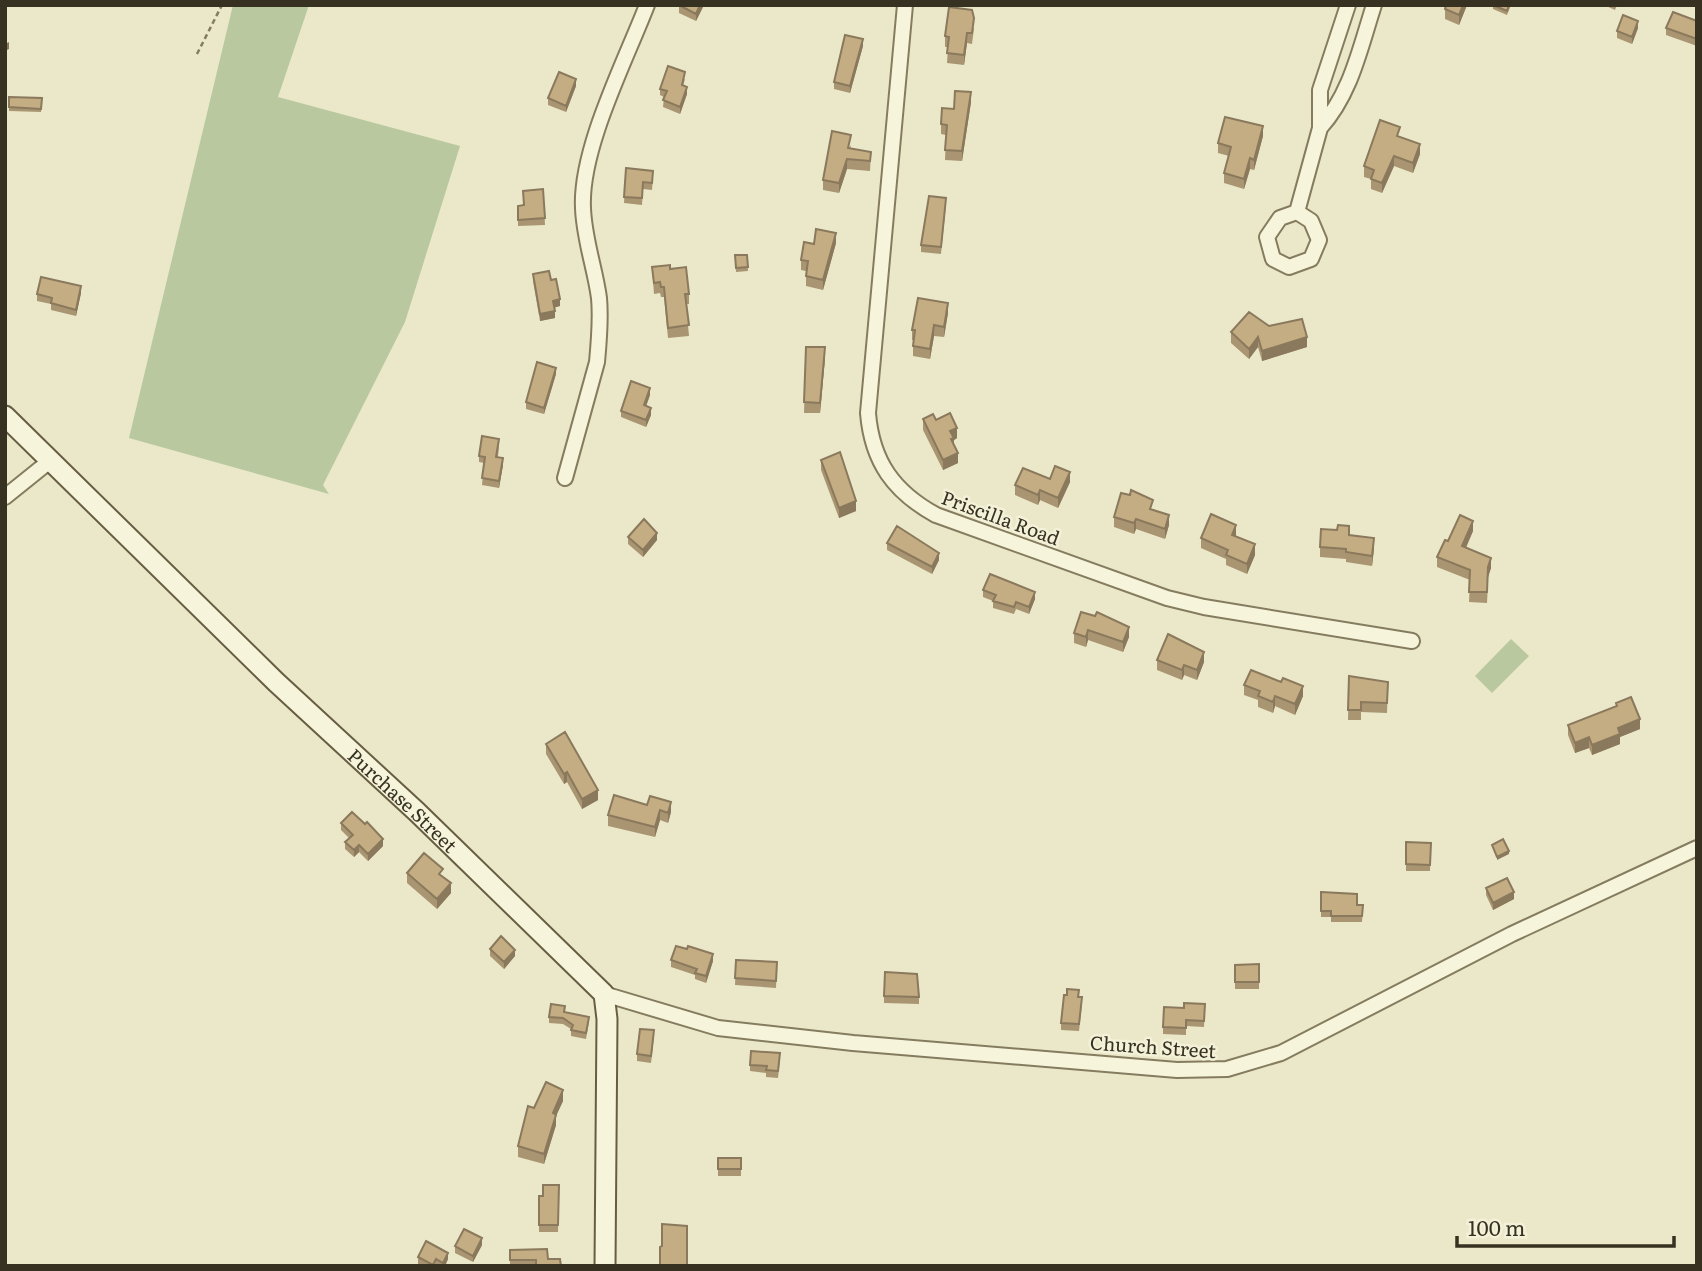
<svg xmlns="http://www.w3.org/2000/svg" width="1702" height="1271" font-family="Literata,serif">
<style>
.green{fill:#b9c89e}
.lines{fill:none;stroke-linecap:round;stroke-linejoin:round}
.street-casing{stroke:#857c5f;stroke-width:18}
.secondary-casing{stroke:#675d42;stroke-width:23}
.path{stroke:#857c5f;stroke-width:2.5;stroke-dasharray:5 3.5;stroke-linecap:butt}
.street{stroke:#f6f4db;stroke-width:14}
.secondary{stroke:#f6f4db;stroke-width:19}
.wall{fill:#a99571}
.shaded-wall{fill:#8a795c}
.building{fill:#c5ad83;stroke:#8a795c;stroke-width:2}
.labels{text-anchor:middle;dominant-baseline:central;stroke-width:5;stroke-linejoin:round;paint-order:stroke}
.street-label{font-size:19px;fill:#373121;stroke:#f3f1d8}
</style>
<rect width="100%" height="100%" fill="#eae8c9"/>
<path class="green" d="M233 5H309L278 97 460 146 405 322 323 485 329 494 129 438Z
M1511 639 1529 656 1492 693 1475 676Z"/>
<g class="lines">
<defs>
<path id="street" d="M905 5 868 413C872 462 894 492 936 515L1167 598 1204 607 1412 641
M1320 128C1351 94 1360 48 1374 5
M1297 212 1311 221 1319 240 1311 259 1289 267 1273 259 1267 237 1280 218 1297 212 1320 128V90L1348 5
M565 478 597 362C599 341 601 319 599 298 595 268 584 239 583 208 580 149 625 62 647 5
M5 497 51 460
M604 994 718 1028 853 1043 1177 1070 1227 1069 1281 1053 1512 934 1697 848"/>
<g id="secondary">
<path id="s1" d="M5 416 276 682 417 812 604 994 607 1019 605 1266"/>
</g>
</defs>
<use href="#street" class="street-casing"/>
<use href="#secondary" class="secondary-casing"/>
<path class="path" d="M197 54 222 5"/>
<use href="#street" class="street"/>
<use href="#secondary" class="secondary"/>
</g>
<path class="wall" d="M704 5 696 21 679 13V6Z
M1446 5H1467L1459 25 1445 19V9Z
M1493 5H1511L1507 15 1493 9Z
M1604 5H1617L1615 10Z
M1697 21V46L1666 35V28Z
M974 28 972 44 967 43 964 65 947 63 948 47H945V36Z
M1638 28 1632 44 1617 38V31Z
M863 46 850 93 834 89V82Z
M685 79 683 86 687 94 680 114 663 107 664 97 660 95V89Z
M576 86 566 112 548 105V98Z
M9 97 42 98 41 112 9 111Z
M971 102 962 161 945 160 946 135 941 134V124Z
M1263 136 1254 170 1250 169 1244 189 1224 183V173L1229 156 1218 153V143Z
M1400 137 1420 154 1413 173 1394 166 1382 193 1371 189V179L1364 177V166Z
M851 145 850 149 871 152 870 171 847 169 839 193 823 190V180Z
M626 168 653 178 652 190 643 189 642 205 624 203Z
M543 189 545 225 518 226V206L524 205Z
M946 205 941 254 921 252V245Z
M836 243 823 290 806 286V271L801 270V260L814 244Z
M735 255H747L748 271 736 272Z
M652 267 670 269 689 294V304H686L689 336 668 338 664 297H661L660 293 654 294Z
M533 274 551 280 560 306 554 307 555 318 540 321 533 281Z
M81 293 76 316 51 310V304L37 301V294Z
M948 313 944 337 934 336 930 359 913 356V340H912V330Z
M1269 326 1307 347 1262 361 1258 347 1249 359 1231 343V332Z
M806 347 825 358 820 413H804Z
M556 374 544 414 526 409V402Z
M650 395 646 406 651 415 646 427 621 417V411Z
M923 419 957 438 954 440V444L958 463 943 470 923 430Z
M499 446 498 457 503 465 499 488 482 485 484 463 479 462V456Z
M821 460 856 511 839 518 821 470Z
M1050 479 1070 482 1058 508 1040 500 1038 505 1015 495V485Z
M1153 510 1169 525 1165 539 1136 529 1134 534 1114 527V517Z
M1473 531 1466 548 1491 568 1488 577 1487 603 1469 602 1470 580 1437 567V557L1448 541Z
M1349 535 1374 548 1372 566 1346 562V559L1320 557V547Z
M1236 536 1255 555 1247 574 1226 565V559L1201 548V538Z
M628 537 657 540 643 557 628 544Z
M887 543 939 560 932 574 887 550Z
M983 590 1035 599 1029 614 1016 609 1014 614 993 608V601L983 597Z
M1095 616 1129 637 1123 652 1088 640 1086 647 1074 643V633Z
M1157 660 1204 662 1197 680 1184 675 1182 680 1157 670Z
M1349 676 1388 682 1387 713 1361 712V720H1348Z
M1244 685 1303 696 1295 715 1275 706 1273 713 1258 707V700L1244 695Z
M1616 703 1640 729 1620 737V744L1592 755 1589 748 1575 753 1568 735V725L1616 706Z
M546 744 598 800 582 809 567 782 564 784 546 754Z
M647 805 671 812 668 823 660 820 655 837 608 826V815Z
M341 823 383 846 368 861 359 852 354 857 345 849V842L349 838 341 830Z
M1406 842 1431 843 1430 871H1406Z
M407 873 443 877 451 893 437 909 407 883Z
M1486 888 1514 899 1493 910 1486 895Z
M1321 892 1357 905H1363L1362 922H1331V917H1321Z
M490 949 515 956 504 969 490 956Z
M671 960 713 961 706 983 695 979V975L671 967Z
M736 960 777 962 776 988 735 985Z
M1259 964V989H1235V965Z
M1067 995 1079 997 1082 1004 1079 1031 1061 1030V1023Z
M884 996 919 997V1004L884 1003Z
M1205 1004 1204 1027 1186 1026V1035L1163 1034V1027L1184 1008Z
M564 1013 589 1022 586 1039 571 1036V1029L563 1024 549 1023V1017Z
M654 1037 651 1063 637 1061V1054Z
M780 1060 778 1078 766 1077V1073L750 1071V1065Z
M563 1101 556 1116V1125L544 1164 518 1157V1146L534 1108Z
M718 1158H741V1176H718Z
M559 1185 558 1232H539V1196H543Z
M482 1245 473 1262 455 1253V1246Z
M510 1250 548 1259 561 1266H510Z
M418 1257 448 1259 445 1266H421L418 1264Z"/>
<path class="shaded-wall" d="M700 5H704L696 21V14Z
M1463 5H1467L1459 25V15Z
M1638 21V28L1632 44V37Z
M967 33V43L964 65V55Z
M863 39V46L850 93V86Z
M9 42V49L5 51V44Z
M576 79V86L566 112V106Z
M687 87V94L680 114V107Z
M971 92V102L962 161V151Z
M1263 126V136L1254 170V160Z
M1420 144V154L1413 173V163Z
M1394 156V166L1382 193V183Z
M1250 158V169L1244 189V179Z
M847 159V169L839 193V183Z
M836 233V243L823 290V280Z
M81 286V293L76 316V310Z
M560 299V306L553 308V301Z
M948 303V313L944 337V327Z
M555 311V318L540 321V314Z
M934 325V336L930 359V349Z
M1258 337V347L1249 359V349Z
M1307 337V347L1262 361V351Z
M825 347V358L820 413V403Z
M556 368V374L544 414V408Z
M650 388V395L644 412V405Z
M651 408V415L646 427V420Z
M957 428V438L954 440V448L951 449 950 431Z
M958 453V463L943 470V460Z
M503 458V465L499 488V481Z
M1070 472V482L1058 508V498Z
M1040 490V500L1038 505V495Z
M856 501V511L839 518V508Z
M1169 515V525L1165 539V529Z
M1136 519V529L1134 534V523Z
M1473 521V531L1462 556V546Z
M1236 525V536L1232 545V535Z
M657 533V540L643 557V550Z
M1374 538V548L1372 566V556Z
M1255 544V555L1247 574V564Z
M939 553V560L932 574V567Z
M1491 558V568L1488 577 1487 603 1488 567Z
M1035 592V599L1029 614V607Z
M1129 627V637L1123 652V642Z
M1088 630V640L1086 647V637Z
M1204 652V662L1197 680V670Z
M1184 665V675L1182 680V670Z
M1303 686V696L1295 715V704Z
M1275 696V706L1273 713V702Z
M1640 719V729L1620 737V744L1592 755V745L1618 728Z
M1589 737V748L1575 753V743Z
M567 772V782L564 784V774Z
M598 790V800L582 809V799Z
M671 802V812L668 823V813Z
M660 810V820L655 837V827Z
M383 839V846L368 861V854Z
M359 845V852L354 857V850Z
M1509 851V854L1497 860V857Z
M451 883V893L437 909V899Z
M1514 892V899L1493 910V903Z
M515 950V956L504 969V962Z
M713 954V961L706 983V976Z
M563 1090V1101L556 1116V1125L544 1164V1154L553 1113Z
M482 1238V1245L473 1262V1256Z
M448 1253V1259L445 1266H443V1263Z"/>
<path class="building" d="M679 5H700L696 14Z
M1446 5H1463L1459 15 1445 9Z
M1493 5H1509L1507 11Z
M949 7 972 10 974 18 972 33H967L964 55 947 53 949 37 945 36Z
M1673 12 1697 21V39L1666 28Z
M1623 15 1638 21 1632 37 1617 31Z
M845 35 863 39 850 86 834 82Z
M668 66 685 72 682 85 687 87 680 107 663 100 667 91 660 89Z
M559 72 576 79 566 106 548 98Z
M955 91 971 92 962 151 945 150 947 125 941 124 942 108 954 109Z
M9 97 42 98 41 109 9 107Z
M1225 117 1263 126 1254 160 1250 158 1244 179 1224 173 1231 147 1218 143Z
M1380 120 1400 127 1397 136 1420 144 1413 163 1394 156 1382 183 1371 179 1374 170 1364 166Z
M832 131 851 135 848 148 871 152 870 161 847 159 839 183 823 180Z
M626 168 653 171 652 183 643 182 642 198 624 197Z
M543 189 545 218 518 220V206L524 205 523 191Z
M929 196 946 198 941 247 921 245Z
M816 229 836 233 823 280 806 276 808 261 801 260 804 242 814 244Z
M735 255H747L748 267 736 268Z
M670 265V269L686 267 689 294H685L689 325 668 328 664 287H661L660 282 654 283 652 267Z
M549 271 551 280 556 279 560 299 553 301 555 311 540 314 533 274Z
M41 277 81 286 76 310 51 303 52 298 37 294Z
M918 298 948 303 944 327 934 325 930 349 913 346 915 330H912Z
M1249 312 1269 326 1302 319 1307 337 1262 351 1258 337 1249 349 1231 332Z
M806 347H825L820 403 804 402Z
M537 362 556 368 544 408 526 402Z
M631 381 650 388 644 405 651 408 646 420 621 411Z
M950 413 957 428 950 431 954 438 951 439 958 453 943 460 923 419 933 414 936 420Z
M482 436 499 439 496 457 503 458 499 481 482 478 485 457 479 456Z
M840 452 856 501 839 508 821 460Z
M1055 466 1070 472 1058 498 1040 490 1038 495 1015 485 1023 468 1050 479Z
M1131 490 1153 500 1150 509 1169 515 1165 529 1136 519 1134 523 1114 517 1121 493 1130 495Z
M1211 514 1236 525 1232 535 1255 544 1247 564 1226 555 1228 550 1201 538Z
M1460 515 1473 521 1462 546 1491 558 1488 567 1487 592H1469L1470 570 1437 557 1445 540 1448 541Z
M644 519 657 533 643 550 628 537Z
M1338 525 1349 526V535L1374 538 1372 556 1346 552V549L1320 547 1321 529 1337 530Z
M897 526 939 553 932 567 887 543Z
M990 574 1035 592 1029 607 1016 602 1014 607 993 601 996 595 983 590Z
M1081 612 1095 616 1097 612 1129 627 1123 642 1088 630 1086 637 1074 633Z
M1168 634 1204 652 1197 670 1184 665 1182 670 1157 660Z
M1251 670 1281 682 1283 678 1303 686 1295 704 1275 696 1273 702 1258 696 1260 691 1244 685Z
M1349 676 1388 682 1387 703 1361 702V710H1348Z
M1631 697 1640 719 1618 728 1620 734 1592 745 1589 737 1575 743 1568 725 1617 706 1616 703Z
M565 732 598 790 582 799 567 772 564 774 546 744Z
M614 795 647 805 650 796 671 802 668 813 660 810 655 827 608 815Z
M352 812 365 824 367 822 383 839 368 854 359 845 354 850 345 842 353 835 341 823Z
M1503 839 1509 851 1497 857 1492 845Z
M1406 842 1431 843 1430 865 1406 864Z
M424 853 443 869 439 874 451 883 437 899 407 873Z
M1507 878 1514 892 1493 903 1486 888Z
M1321 892 1357 894V905H1363L1362 916H1331V911H1321Z
M501 936 515 950 504 962 490 949Z
M676 946 687 949 688 946 713 954 706 976 695 973 697 969 671 960Z
M736 960 777 962 776 981 735 978Z
M1259 964V982H1235V965Z
M885 972 917 974 919 997 884 996Z
M1067 989 1079 990 1078 997H1082L1079 1024 1061 1023 1064 995H1067Z
M1184 1003 1205 1004 1204 1021 1186 1020V1028L1163 1027 1164 1007 1184 1008Z
M551 1004 565 1006 564 1012 589 1017 586 1033 571 1030 573 1025 563 1018 549 1017Z
M640 1029 654 1030 651 1056 637 1054Z
M751 1051 780 1053 778 1071 766 1070 767 1066 750 1065Z
M546 1082 563 1090 553 1113 556 1115 544 1154 518 1146 528 1106 534 1108Z
M718 1158H741V1169H718Z
M543 1185H559L558 1225H539V1196H543Z
M662 1224 687 1226V1266H660V1247L662 1246Z
M464 1229 482 1238 473 1256 455 1246Z
M426 1241 448 1253 443 1263 436 1259 433 1265 418 1257Z
M547 1249 548 1259H560L561 1266H536V1260H510V1250Z"/>
<g class="labels">
<g class="street-label">
<text transform="translate(1001 517) rotate(20)">Priscilla Road</text>
<text stroke="none"><textPath href="#s1" startOffset="553">Purchase Street</textPath></text>
<text transform="translate(1153 1046) rotate(4)">Church Street</text>
</g>
</g>
<rect width="1702" height="1271" fill="none" stroke="#373121" stroke-width="14"/>
<path d="M1457 1236v10h217v-10" fill="none" stroke="#373121" stroke-width="3.5"/>
<text x="1468" y="1236" font-size="21" fill="#373121" stroke="#f3f1d8" stroke-width="5" paint-order="stroke">100 m</text>
</svg>
